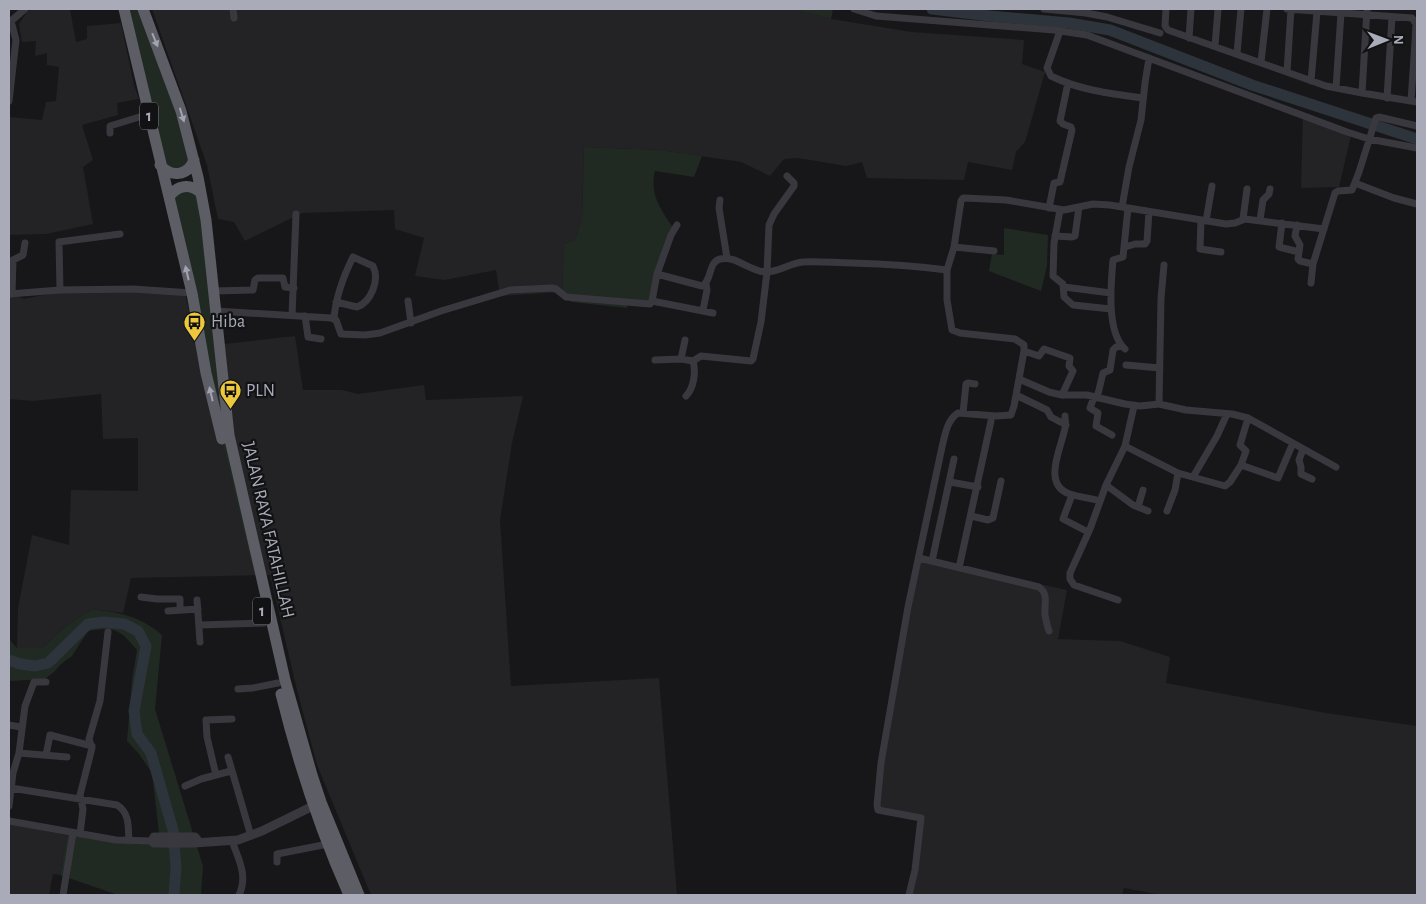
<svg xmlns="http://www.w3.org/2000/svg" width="1426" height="904" font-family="'Alegreya Sans',sans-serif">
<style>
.built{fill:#232326}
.green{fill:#212923}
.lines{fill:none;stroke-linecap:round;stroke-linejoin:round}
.river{stroke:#2d343c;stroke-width:11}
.minor{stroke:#38383e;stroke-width:7}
.tertiary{stroke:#38383e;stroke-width:9}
.trunk{stroke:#5c5d65;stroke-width:11}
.oneway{fill:#a1a4b0}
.labels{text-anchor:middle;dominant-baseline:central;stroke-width:4.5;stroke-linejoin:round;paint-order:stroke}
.shield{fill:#121214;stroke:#7c7e87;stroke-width:1}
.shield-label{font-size:16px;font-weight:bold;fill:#a9acb8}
.poi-label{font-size:18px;fill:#a9acb8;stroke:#121214;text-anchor:start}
.street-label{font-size:18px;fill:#a9acb8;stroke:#121214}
</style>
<rect width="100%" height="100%" fill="#171719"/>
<path class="built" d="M32 9H70L76 42 87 39V26L121 23 134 85 139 99 117 103 118 115 82 125 93 160 83 167 93 224 46 234 9 235V117L42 120 46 102 56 101 59 67 47 65V53L35 56 36 41 22 42 19 24 27 12Z
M152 9H793L831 19 912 32 1024 40 1022 64 1045 72 1025 142 1016 152 1012 170 968 162 964 180 867 178 862 162 846 166 798 158 784 159 770 176 741 162 660 150 584 147 582 217 575 240 564 244 562 292 500 296 496 270 445 280 415 276 424 238 395 229 394 210 302 213 245 241 234 222 218 219 207 165Z
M1303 113 1352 131 1339 187 1301 188Z
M63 291 185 293 197 347 295 336 303 390H342L358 394 424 385 426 400 523 396 512 443 500 520 511 686 659 678 677 895H371L317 765 297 690 270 575 131 578 123 613 92 609 65 627 42 648H17L18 608 32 535 69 545 71 490 138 491V438L103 439 101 394 33 401 9 399V293L24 299Z
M919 558 1067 590 1058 639 1120 641 1170 657 1166 683 1326 713 1417 726V895H1162L1124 888 1122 895H909L921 819 878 810 877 805Z
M9 824 67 835 60 875 53 874 49 895H9Z"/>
<path class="green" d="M124 9H143L157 44 192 166 164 170Z
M792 9H833L831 19Z
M584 147 660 150 702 156 694 177 655 171C649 194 661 210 674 229L662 264 654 304 628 302 627 308 571 302 562 292 564 244 575 240 582 217Z
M197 189 225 410 257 560 251 562 206 373 172 193Z
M1004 228 1048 235 1047 266 1041 291 989 271 992 254 1004 255Z
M92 609C121 613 140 616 162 635L155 709 203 866 201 895H118L60 875 67 835 121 842H160L152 773 139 754 127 741 132 680 137 650C119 629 116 627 88 631L72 656 61 664 55 671 45 679 9 681V639L17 648H42L65 627Z"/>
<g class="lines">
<path class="river" d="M932 9 990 16 1069 23 1110 30 1252 85 1417 139
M9 660 20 664 35 666 48 663 88 624 104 622 124 624 138 631 146 646 134 711 137 734 151 753 173 830 176 867 174 895"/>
<path class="minor" d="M233 9 234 18
M854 9 876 16 1054 30 1087 35 1347 132 1369 139 1417 148
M1044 9 1086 13 1107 17 1160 33
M1166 9 1165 26 1168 30 1326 86 1362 93 1417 102
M1287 9 1412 18 1416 24 1415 42H1417
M1060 31 1047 68 1051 76C1079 90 1112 94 1143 98
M1189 38 1191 9
M1215 46 1218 9
M1237 53 1241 9
M1261 62 1267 9
M1287 72 1291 9
M1311 81 1317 12
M1336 88 1341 13
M1362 93 1367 9
M1387 98 1392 17
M9 101 16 40 11 21 25 9
M1411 101 1415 42
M110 133V126L149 114
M1355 183 1394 198 1417 204
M720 200 719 208 727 258
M1122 207 1129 167 1141 120 1145 83 1149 58
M1049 208 1054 183 1060 182 1072 130 1071 127 1063 124 1060 121 1068 83
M1060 210 1054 243 1053 276 1063 284 1064 297 1073 305 1111 309
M1243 219 1247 189
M1201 220 1200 249 1221 252
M1260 220 1263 200 1269 194 1270 189
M1206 221 1212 186
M1282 223 1279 247 1299 252
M1297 225 1295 236 1300 245 1298 259 1300 261 1313 264
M1055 236 1072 237 1075 236 1079 207
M954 247 994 251
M1125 247 1135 244H1145L1147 241 1149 212
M947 270 954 247 961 201 963 198H965L1006 200 1064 210 1093 204 1110 205 1226 224 1235 223 1245 219 1324 229
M657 274 671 235 677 225
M1311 283 1313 264 1335 193 1338 191 1352 190 1359 172 1376 118 1379 117 1417 126
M1064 287 1111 293
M60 290 59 242 120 234
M214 291 253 290 255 280 258 278H283L285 287 294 288
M9 294 60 290 133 289 192 293
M12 294 13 260 23 255 25 243
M408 301 411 323
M652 301 713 313
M703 310 707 290 706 284
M216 311 331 318 336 320 341 334 365 335 380 333 441 311 510 290 552 288 556 289 566 297 650 304 652 301 657 274 702 286C712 281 708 262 720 259 736 255 750 272 766 272 779 272 790 263 803 262 819 261 836 263 852 263 884 264 916 266 947 270V300L952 330 960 333 1015 339 1024 345V351L1014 406 1011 415 996 416 958 413C947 420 945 435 942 447L908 607 881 763 877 805 878 810 921 818 915 870 909 895
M292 316 296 214
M305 316 308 337 321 339
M334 318C336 296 343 277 353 257L373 266C380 280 371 302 357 307L336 302
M1125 349C1106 332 1111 283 1113 260L1123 257 1128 208
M1024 351 1039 356 1044 349 1070 358 1069 366 1073 371 1062 395
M681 359 685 340
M655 360 681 359 693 361C696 372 694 388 686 396
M693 361 701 356 751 361 753 359 761 322 767 272 769 225 774 214 794 186V183L787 176
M1126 365 1160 368
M1019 379 1049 392 1062 395H1087L1125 404 1140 406 1159 404 1186 410 1232 414 1248 418 1336 467
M1016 395 1047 410 1051 417 1066 425
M1094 397 1090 408 1098 413 1096 426 1112 435
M1097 398 1103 373 1110 370 1113 350 1116 347 1122 346
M1159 404 1161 298 1164 265
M963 413 966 384 968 383 975 384
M1065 416C1065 420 1066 424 1065 428 1062 446 1041 485 1070 494 1079 497 1090 498 1100 501
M1125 446 1178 473 1225 486 1230 482 1241 465 1278 478 1293 443
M1303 449 1299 460 1301 467V474L1312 479
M1241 465 1246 451 1240 445 1248 418
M1193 477 1217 436 1227 414
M950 482 978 487
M1106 485 1133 505 1148 511
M1072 495 1063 519 1088 532
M1138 507 1143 490
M1167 511 1175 490 1178 473
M971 516 988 520 993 518 1001 481
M919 558 1039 587C1049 594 1044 604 1045 615 1046 620 1047 626 1049 631
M932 561 954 459
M959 568 991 421
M141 597 157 599H180V610
M197 600 200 642
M1118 600 1074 585 1070 579V573L1090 529 1106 485 1125 446 1134 406
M168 611 198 609
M200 625 264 623
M238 689 253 688 278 683
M9 725 21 727
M19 753 67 757
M46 755 50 735 92 746
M228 757 251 836
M216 775 207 737 206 720 232 719
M185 786 201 779 231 771
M11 788 117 805C130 813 128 827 129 841
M9 806 13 773 19 753 25 706 34 682H46
M9 821 116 840 152 841
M80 834 83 809 80 795 92 748 89 739 100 701 108 632
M232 841C239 860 248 876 239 895
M277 862V854L328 844
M63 895 73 833"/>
<path class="tertiary" d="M199 842 195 837H154L152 841 154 843H194L238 840 262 831 313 806"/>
<path class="trunk" d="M124 9 192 293 206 373 222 439
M143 9 181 111 198 177 206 220 229 435 285 680 312 775 321 802 359 895
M160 165C171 178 188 176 194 160
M169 197C177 185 190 183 201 193
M281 694C298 763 320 830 349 895"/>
</g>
<defs><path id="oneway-solid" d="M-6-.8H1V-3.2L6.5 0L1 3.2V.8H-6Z" transform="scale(1.25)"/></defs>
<g class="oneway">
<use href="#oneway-solid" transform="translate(155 40) rotate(68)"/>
<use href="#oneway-solid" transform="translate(182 115) rotate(73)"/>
<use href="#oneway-solid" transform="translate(187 273) rotate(-103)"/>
<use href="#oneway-solid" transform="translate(211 394) rotate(-103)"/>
</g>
<defs>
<symbol id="bus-pin" viewBox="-11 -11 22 30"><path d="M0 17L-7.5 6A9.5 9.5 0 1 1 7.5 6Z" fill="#edc83b" stroke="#121214"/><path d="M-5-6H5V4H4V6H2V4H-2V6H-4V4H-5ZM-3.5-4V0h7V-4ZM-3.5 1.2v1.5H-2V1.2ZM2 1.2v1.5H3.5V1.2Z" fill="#111"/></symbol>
</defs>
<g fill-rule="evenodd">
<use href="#bus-pin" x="182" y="310" width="25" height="34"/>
<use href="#bus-pin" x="218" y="378" width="25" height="34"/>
</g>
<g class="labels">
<g class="shield">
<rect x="140" y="102.5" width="18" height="27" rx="4"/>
<rect x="253" y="597.5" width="18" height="27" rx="4"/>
</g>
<g class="shield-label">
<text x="149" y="116">1</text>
<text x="262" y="611">1</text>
</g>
<g class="poi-label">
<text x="211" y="322">Hiba</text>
<text x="246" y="391">PLN</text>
</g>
<g class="street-label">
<text transform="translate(268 530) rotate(77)">JALAN RAYA FATAHILLAH</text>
</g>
</g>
<rect width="1426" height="904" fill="none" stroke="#a9acb8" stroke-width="20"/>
<g transform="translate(1386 40) rotate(89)" stroke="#121214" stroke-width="4" paint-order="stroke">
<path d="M0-4L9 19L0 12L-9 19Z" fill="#a9acb8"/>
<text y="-8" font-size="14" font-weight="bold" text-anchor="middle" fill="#a9acb8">N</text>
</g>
</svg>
